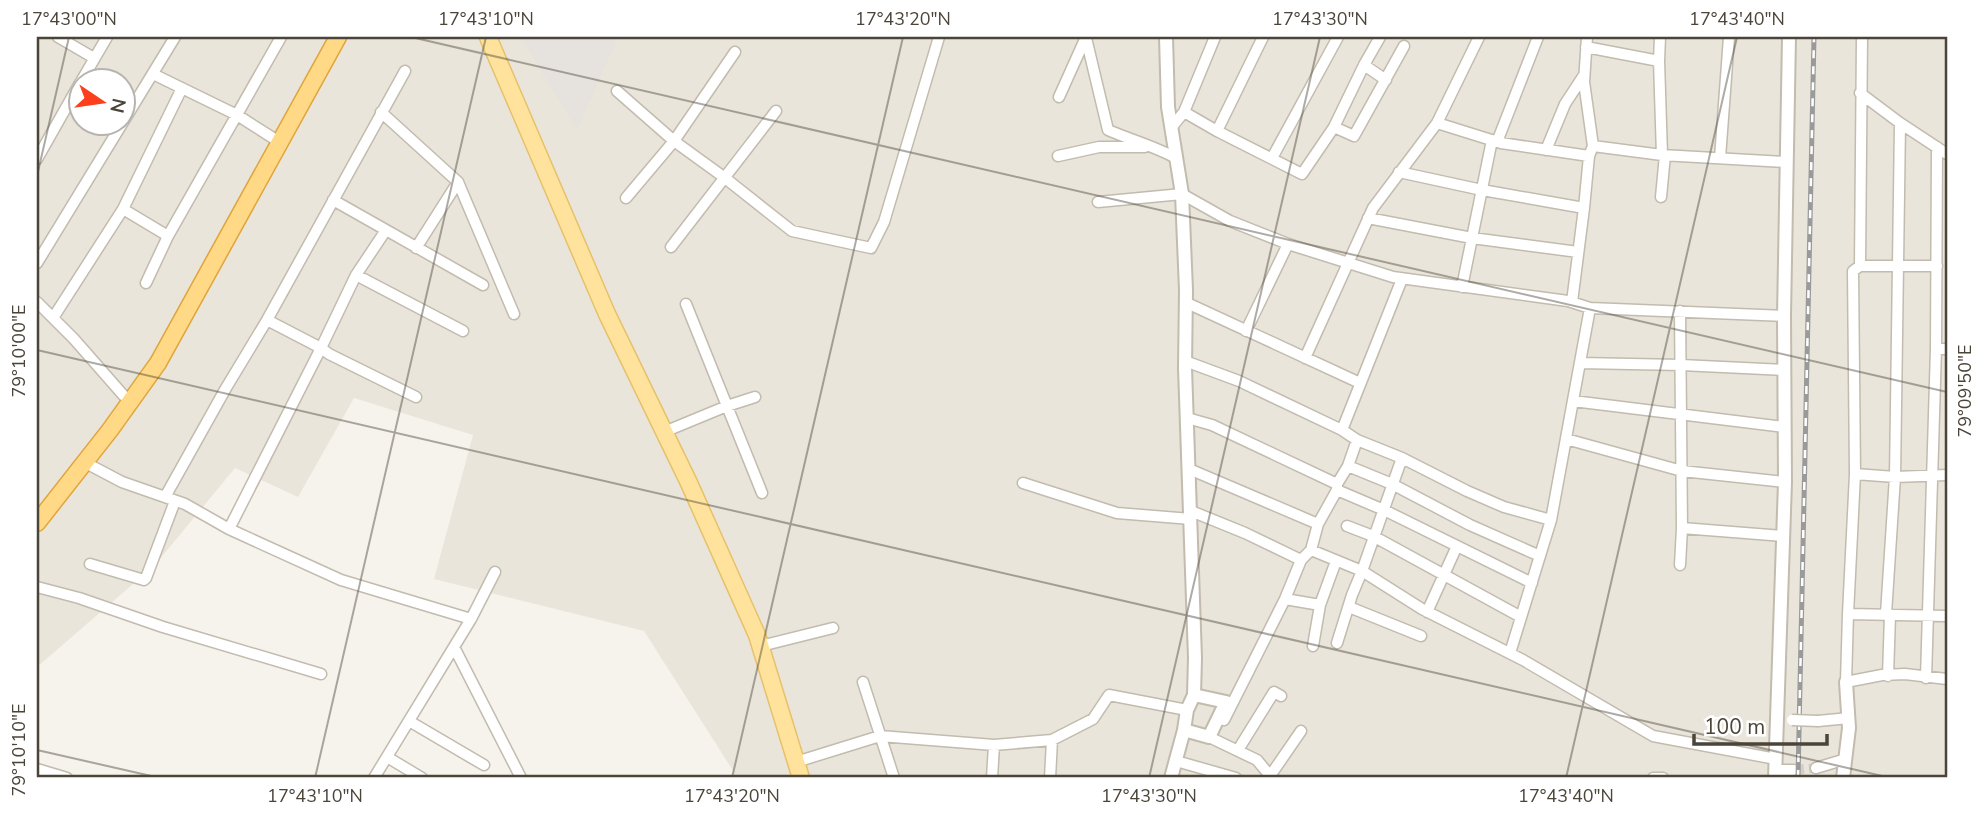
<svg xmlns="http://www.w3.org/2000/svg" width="1984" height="815" font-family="'Nunito Sans',sans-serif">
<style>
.residential{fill:#eae5da;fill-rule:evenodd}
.industrial{fill:#e6e2dd}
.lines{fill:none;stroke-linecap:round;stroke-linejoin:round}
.minor-tunnel{stroke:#d4d0c8;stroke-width:10;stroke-dasharray:10 5;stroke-linecap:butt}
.minor-casing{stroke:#c2bbae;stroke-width:13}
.tertiary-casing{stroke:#c2bbae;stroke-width:16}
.primary-casing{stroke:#e6c16a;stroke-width:19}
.trunk-casing{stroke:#e0a43c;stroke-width:19}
.minor{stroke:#fff;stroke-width:10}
.tertiary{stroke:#fff;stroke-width:12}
.primary{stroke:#ffe39c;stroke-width:16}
.trunk{stroke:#ffd985;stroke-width:16}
.rail-casing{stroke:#9a9a9a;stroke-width:5}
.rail{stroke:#fff;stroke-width:2.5;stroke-dasharray:8;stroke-linecap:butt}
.minor-bridge-casing{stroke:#c2bbae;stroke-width:13;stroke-linecap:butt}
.minor-bridge{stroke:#fff;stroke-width:10}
.ticks{fill:none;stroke:#4b4439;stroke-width:2;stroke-opacity:0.45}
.neatline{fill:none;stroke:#4b4439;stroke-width:2.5}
.ticks-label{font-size:18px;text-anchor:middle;fill:#4b4439}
</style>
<rect width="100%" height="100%" fill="#f6f3ec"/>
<path class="residential" d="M37 37H1947V778H735L732 769 644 631 434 579 473 435 354 398 298 497 235 468 154 566 37 667ZM80 80H122V122H80Z"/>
<path class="industrial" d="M521 37H618L577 130Z"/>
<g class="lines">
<path class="minor-tunnel" d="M1794 770 1816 768"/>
<defs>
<path id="minor" d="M58 37 94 58
M1587 37 1584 82 1593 146
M1660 37 1659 61 1662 155
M1862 37 1860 266 1853 271 1855 474 1848 614 1846 682 1882 675 1905 674 1947 679
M1086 38 1108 130C1131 140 1154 146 1176 158
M1586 47 1659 61
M1364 65 1386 80
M153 74 237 115 273 138
M82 80 107 37
M617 91 674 141 725 178 792 231 871 248 884 222 939 37
M1860 93 1900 123 1947 154
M1059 97 1086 37
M381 112 458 182 514 314
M1184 112 1217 131 1263 37
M1437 123 1501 143 1589 156 1593 146 1662 155 1786 162
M1334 127 1354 136 1404 46
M1171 128 1184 112 1215 37
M1217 131 1302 174 1334 127 1364 65 1380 37
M1497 142 1538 37
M1546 150 1565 104 1584 75
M1058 156 1099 147H1145
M1272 158 1338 37
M1720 158 1729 37
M37 159 80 83
M1399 172 1482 190 1584 208 1589 156
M1661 197 1665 155
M626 198 674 141 735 52
M333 200 386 230 356 275 321 348 329 354 416 397
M1098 202 1182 194 1230 221 1288 244 1393 277 1568 301 1590 308 1784 316
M123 209 168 236
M1368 218 1472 238 1578 252
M386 230 483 285
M671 247 776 111
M416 248 458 182
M37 263 175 37
M1860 266H1937
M356 275 463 331
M146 283 168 236 281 37
M1462 287 1492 140
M37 302 74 339 124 396
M1572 302 1584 208
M1187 303 1360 383
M686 304 762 493
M53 318 123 209 182 88
M1246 331 1288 244
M1936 349H1947
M1305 358 1373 208 1437 123 1479 37
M1185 361 1239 381 1342 430
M1580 363 1681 365 1784 370
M1573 401 1784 427
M1187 418 1212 425 1337 484
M664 432 727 406 755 397
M1566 439 1682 471 1785 482
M1402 458 1467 491 1504 507 1551 520 1510 653
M84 462 122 482 165 497 226 388 267 320 405 71
M1348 466 1392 484 1470 525 1540 556
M1189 469 1318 524
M1855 474 1895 477 1947 475
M1023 483 1117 513 1191 519
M1337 490 1384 510 1532 583
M165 497 185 504 229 529 341 580 471 619
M1191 511 1245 533 1301 560 1311 550 1362 571 1422 609 1523 660 1653 736 1776 759
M1551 520 1590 308
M1347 526 1373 536 1521 617
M1682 528 1782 536
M229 529 321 348 267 320
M1311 550 1318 524 1337 490V484L1348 466 1357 440 1342 430 1402 279
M1301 560 1285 599 1320 605
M90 564 144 580 146 578 175 501
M1680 565 1682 528 1680 311
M37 587 79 598 163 627 321 674
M1349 607 1421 636
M1427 612 1457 546
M1848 614 1947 616
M1337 643 1352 595 1362 571 1402 458 1357 440
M761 646 833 628
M1313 646 1320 605 1336 561
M454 647 521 778
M1888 676 1890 615 1886 614 1895 477 1900 123
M1926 678 1936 349 1937 147
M863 682 894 778
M1224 720 1285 599
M409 721 484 765
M1818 721 1849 718
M1209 737 1257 760 1272 778
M1238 750 1274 692 1281 696
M387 757 422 778
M1176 761 1236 778
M796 762 880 736 994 745 1052 740 1093 719 1109 695 1187 710
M1816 768 1846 759
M37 769 67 778
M1776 770H1794
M1270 776 1301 731
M374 778 471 619 495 572
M992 778 994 745
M1050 778 1052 740
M1653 778H1663"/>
<path id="tertiary" d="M1166 37 1168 107 1182 194 1186 290 1185 368 1195 658 1194 695 1187 710 1184 730 1209 737 1226 702 1194 695
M1171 778 1184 730
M1775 778 1785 482 1784 316 1789 37
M1843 778 1849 728 1846 682"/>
<path id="primary" d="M488 37 607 314 689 483 757 635 801 778"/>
<path id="trunk" d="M37 523 110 430 158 363 338 37"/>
</defs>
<use href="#minor" class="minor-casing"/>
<use href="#tertiary" class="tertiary-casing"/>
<use href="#primary" class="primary-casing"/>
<use href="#trunk" class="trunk-casing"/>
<use href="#minor" class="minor"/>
<use href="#tertiary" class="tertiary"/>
<use href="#primary" class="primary"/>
<use href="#trunk" class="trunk"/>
<defs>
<path id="rail" d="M1798 778 1814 37"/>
</defs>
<use href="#rail" class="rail-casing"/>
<use href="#rail" class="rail"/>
<defs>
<path id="minor-bridge" d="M1792 720 1818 721"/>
</defs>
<use href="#minor-bridge" class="minor-bridge-casing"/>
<use href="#minor-bridge" class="minor-bridge"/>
</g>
<path class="ticks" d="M411 37 1947 392M37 176 69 37M37 350 1891 778M37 750 160 778M315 778 486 37M732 778 903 37M1149 778 1320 37M1566 778 1737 37"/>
<rect width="1984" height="815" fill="none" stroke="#ffffff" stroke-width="77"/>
<g transform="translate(102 102) rotate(103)"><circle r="33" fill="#ffffff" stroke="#b7b4b0" stroke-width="2"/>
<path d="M0-5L12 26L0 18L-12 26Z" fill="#fc3f1d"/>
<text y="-10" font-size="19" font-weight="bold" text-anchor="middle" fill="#4b4439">N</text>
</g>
<path d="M1694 734v10h133v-10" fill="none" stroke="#4b4439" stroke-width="3.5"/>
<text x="1704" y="734" font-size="21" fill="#4b4439" stroke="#ffffff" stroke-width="5" paint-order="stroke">100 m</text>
<rect x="38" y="38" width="1908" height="738" class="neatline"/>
<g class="ticks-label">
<text x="69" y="25">17°43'00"N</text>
<text x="486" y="25">17°43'10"N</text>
<text x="903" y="25">17°43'20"N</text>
<text x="1320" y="25">17°43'30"N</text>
<text x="1737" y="25">17°43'40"N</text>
<text transform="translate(19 351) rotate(-90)" y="6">79°10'00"E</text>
<text transform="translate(1965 391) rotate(-90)" y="6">79°09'50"E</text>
<text transform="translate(19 750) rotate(-90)" y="6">79°10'10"E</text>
<text x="315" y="802">17°43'10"N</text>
<text x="732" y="802">17°43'20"N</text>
<text x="1149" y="802">17°43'30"N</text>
<text x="1566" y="802">17°43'40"N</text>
</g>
</svg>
